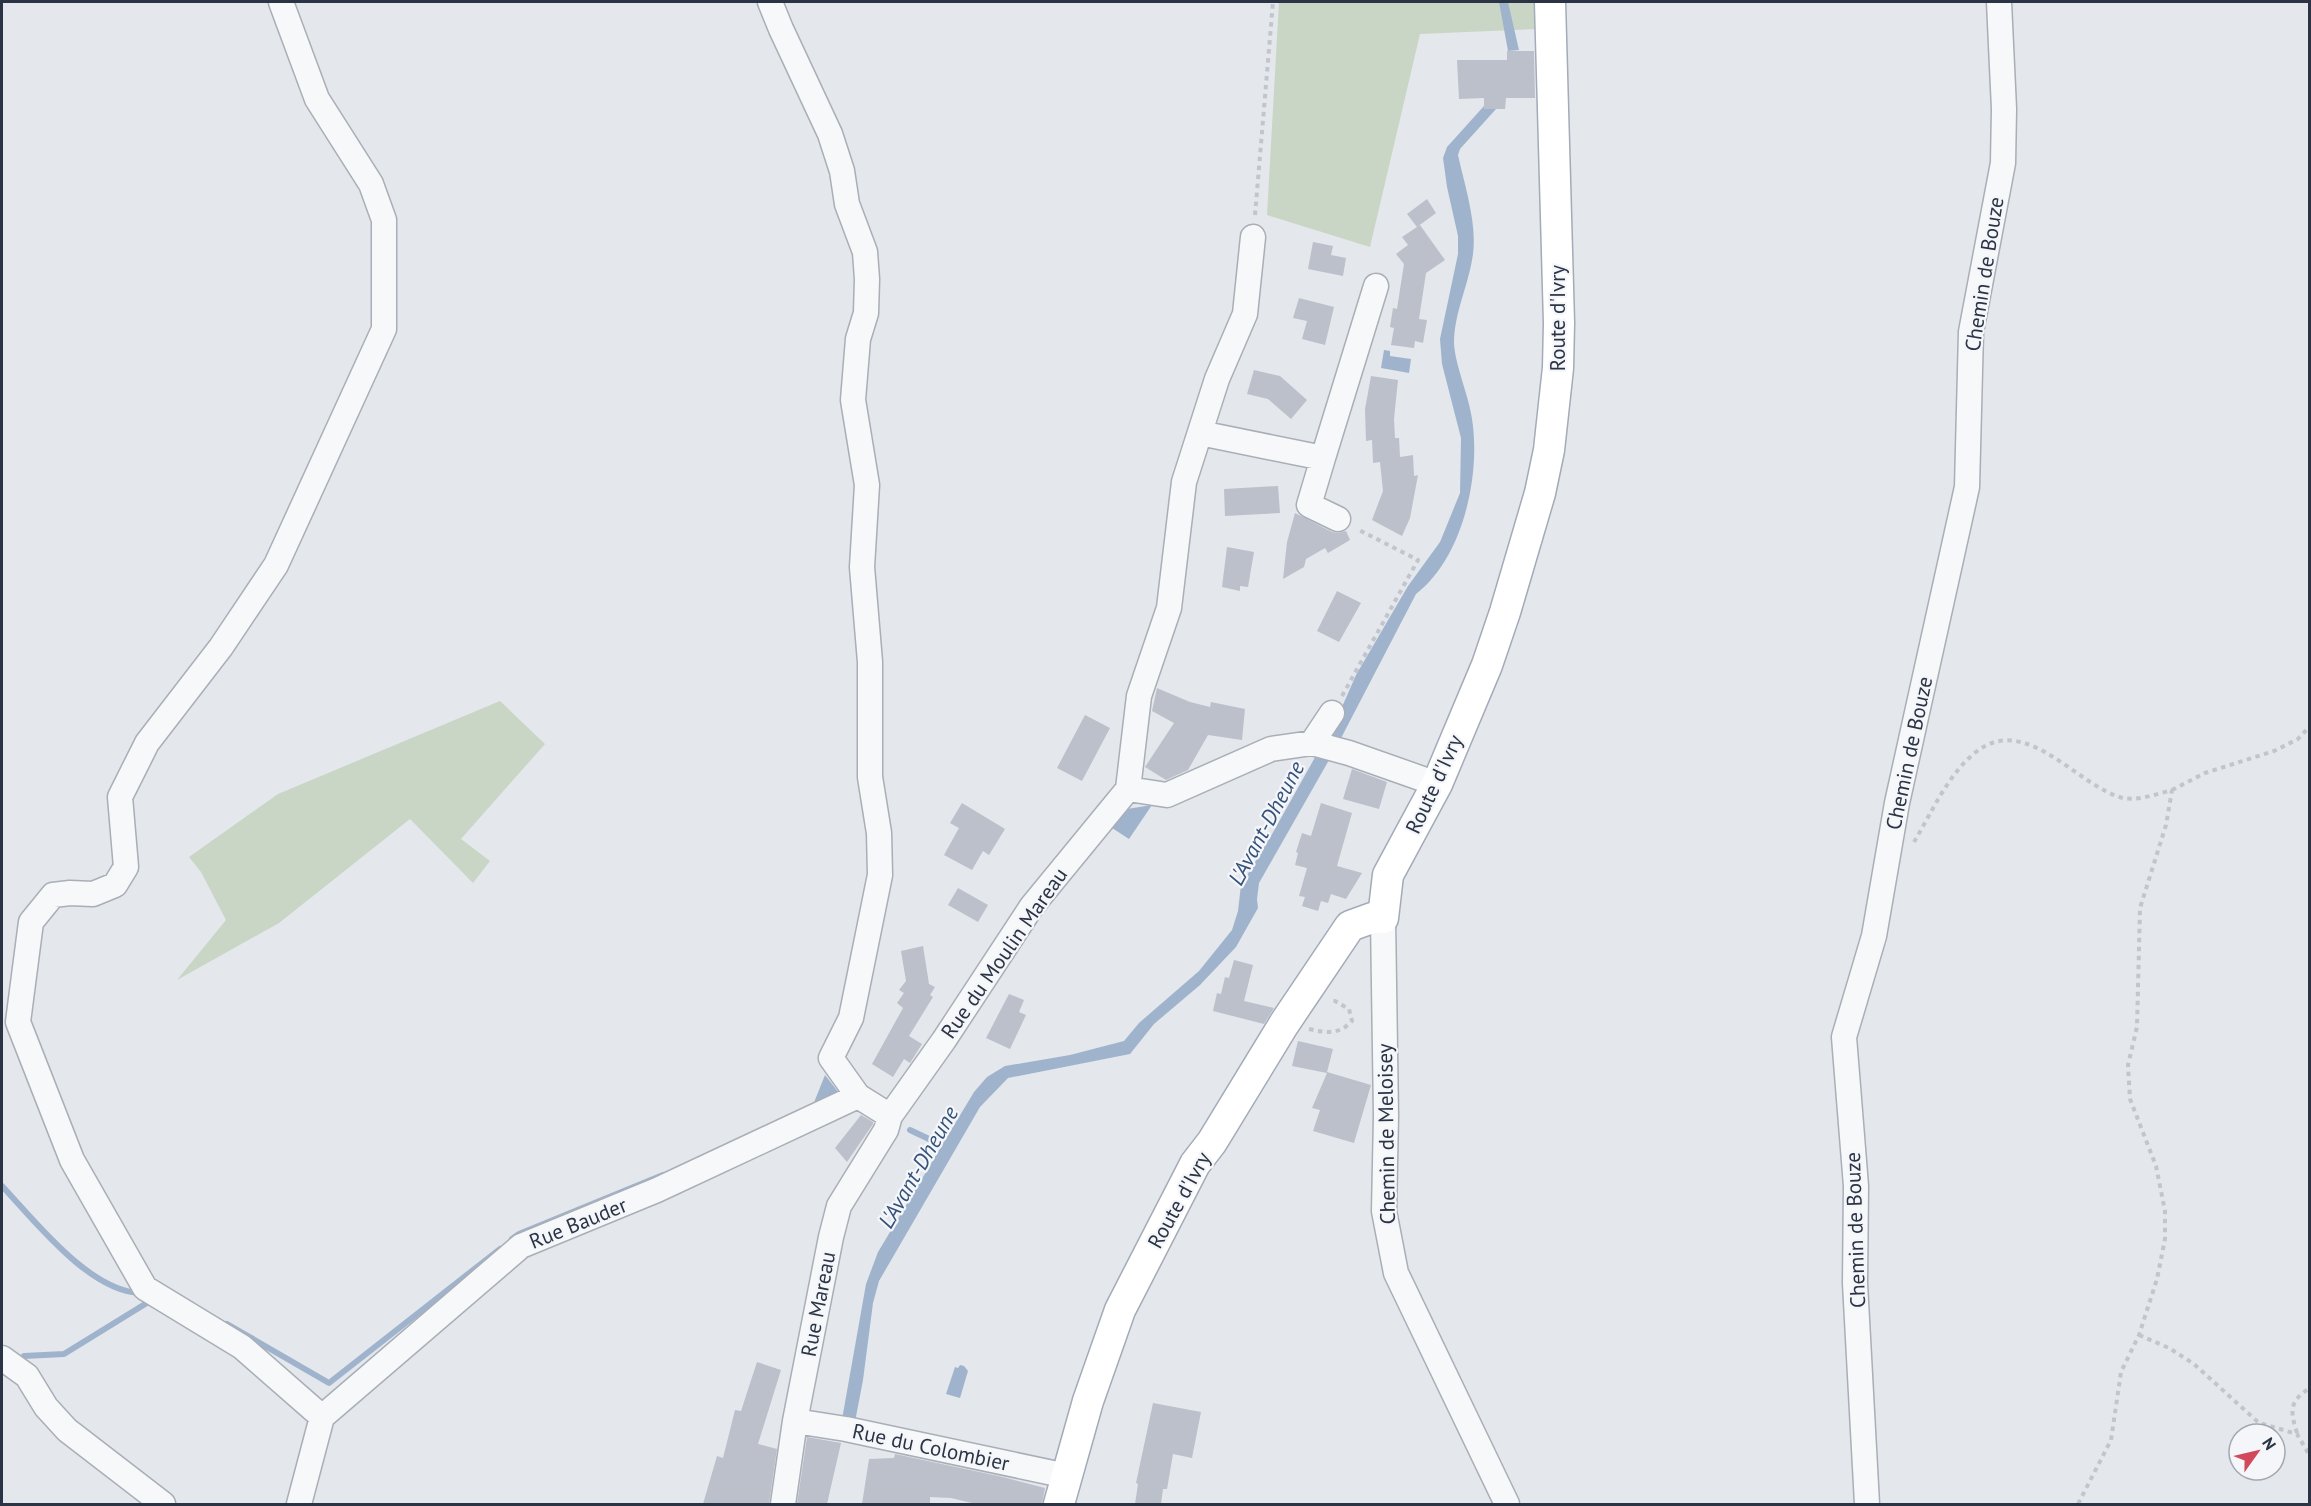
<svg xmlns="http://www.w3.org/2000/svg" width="2311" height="1506" font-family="'PT Sans',sans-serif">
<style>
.green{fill:#c9d6c5}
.water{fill:#9fb4cc}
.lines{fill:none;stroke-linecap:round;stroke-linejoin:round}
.stream{stroke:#9fb4cc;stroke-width:6}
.building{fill:#bbc0ca}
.minor-casing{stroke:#a9aeb7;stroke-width:27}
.major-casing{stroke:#a3abb8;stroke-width:33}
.path{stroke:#c2c5cb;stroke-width:4;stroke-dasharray:4.5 4.5;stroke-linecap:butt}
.minor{stroke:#f7f8fa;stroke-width:24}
.major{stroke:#fff;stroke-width:30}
.labels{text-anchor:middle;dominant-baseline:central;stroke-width:4.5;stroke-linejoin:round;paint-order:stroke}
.street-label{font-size:21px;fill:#2b3445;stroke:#f4f6f9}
.water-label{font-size:22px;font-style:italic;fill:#34527a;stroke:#f4f6f9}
</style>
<rect width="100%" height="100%" fill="#e4e7ec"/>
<path class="green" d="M1279 2H1537L1538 29 1420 34 1370 247 1267 215Z
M500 701 545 744 461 839 490 861 473 883 410 819 279 923 177 980 226 920 201 872 189 857 278 794Z"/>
<path class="water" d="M1499 2H1508L1519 50 1508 51Z
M1484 106V109H1496L1460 149 1458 155C1465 187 1477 222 1473 254 1469 284 1454 313 1454 343 1455 365 1469 396 1472 419 1481 475 1463 558 1416 594L1339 742 1325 737 1342 707 1356 675 1408 586 1440 542 1460 493 1461 438 1442 364 1440 339 1458 254V236L1447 187 1443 158 1447 147Z
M1384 350 1390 351V356L1411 359 1409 373 1381 368Z
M1318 752 1333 753 1259 883 1257 899 1258 908 1236 947 1200 985 1154 1024 1130 1054 1008 1078 980 1107 879 1281 873 1303 863 1380 854 1427 841 1425 866 1284 878 1252 974 1092 987 1077 1005 1066 1070 1055 1124 1041 1139 1023 1199 971 1232 930 1238 911 1241 885 1271 836Z
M1152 805 1129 839 1112 828 1127 809Z
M825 1075 839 1093 813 1105Z
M960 1365 964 1366 968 1371 960 1398 946 1394 955 1367 958 1368Z"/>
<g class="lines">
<path class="stream" d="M910 1130 948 1148
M2 1186C35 1221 89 1291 140 1293
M512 1239 519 1234 663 1175
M227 1324 329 1383 500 1249
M24 1356 64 1354 150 1301"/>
</g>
<path class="building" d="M1507 51H1534L1535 98H1506L1505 109H1484V98L1459 99 1457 60H1507Z
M1427 199 1436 213 1417 227 1407 214Z
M1420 225 1445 260 1426 273 1419 319 1427 320 1423 343 1415 341 1414 348 1391 345 1394 328 1390 327 1393 308 1397 309 1404 264 1396 254 1408 245 1402 237Z
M1313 242 1333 246 1331 255 1346 258 1343 276 1308 269Z
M1299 298 1334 307 1325 345 1302 339 1307 321 1293 318Z
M1254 370 1280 376 1307 400 1291 419 1268 399 1247 394Z
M1371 376 1398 380 1394 419 1395 438H1399L1400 457 1413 455 1414 476 1418 475 1410 518 1402 536 1372 520 1383 491 1380 462 1373 463 1372 440 1366 441 1365 409Z
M1278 486 1280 513 1225 516 1224 489Z
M1295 513 1332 532 1338 533 1346 531 1350 540 1328 553 1325 548 1306 559 1304 567 1283 579 1287 542Z
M1227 547 1254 552 1248 587 1240 586V591L1222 587Z
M1337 591 1361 603 1339 642 1317 631Z
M1157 688 1190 702 1210 707 1211 702 1245 709 1242 740 1208 735 1188 770 1166 780 1145 767 1174 723 1152 711Z
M1085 715 1110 728 1082 781 1057 768Z
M1352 769 1387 782 1379 809 1343 799Z
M962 803 1005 829 989 855 983 851 972 870 944 855 959 828 950 823Z
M1321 803 1352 813 1337 866 1362 873 1346 899 1331 894 1328 903 1321 901 1318 911 1302 906 1305 897 1299 896 1307 868 1295 865 1298 853 1296 852 1302 833 1311 836Z
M958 888 988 905 978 922 948 905Z
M923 946 929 984 935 987 930 995 933 997 909 1036 922 1044 910 1063 904 1059 893 1077 872 1064 903 1008 897 1003 904 993 899 990 906 981 901 951Z
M1234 960 1253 965 1244 1001 1274 1008 1264 1024 1213 1011 1217 993 1221 994 1225 977 1229 978Z
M1009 994 1024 1000 1019 1012 1026 1015 1010 1049 986 1038Z
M1298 1041 1333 1049 1327 1072 1371 1085 1354 1143 1313 1131 1320 1110 1312 1108 1327 1073 1292 1066Z
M861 1115 873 1122V1124L847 1162 835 1148Z
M757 1362 781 1370 758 1444 777 1449 769 1504H703L717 1456 723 1458 735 1410 741 1411Z
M1153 1403 1201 1412 1192 1458 1173 1454 1167 1489H1163L1161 1504H1135L1138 1484 1136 1483Z
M807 1437 841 1443 827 1504H797Z
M895 1454 1003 1477 1045 1488 1042 1504H976L951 1498 930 1497V1504H862L869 1459 894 1458Z"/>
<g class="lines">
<defs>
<path id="minor" d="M281 2 317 99 371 184 384 220V329L276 565 221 647 147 743 120 797 126 867 115 885 93 894 70 893 53 895 31 922 18 1022 72 1160 145 1288 242 1347 322 1417
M770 2 781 29 830 134 842 171 847 204 865 252 867 279 866 313 858 339 853 400 867 485 862 567 870 662V777L879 833 880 875 851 1018 831 1058 858 1096 890 1116
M1200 433 1323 458 1376 286
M1323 458 1309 505 1338 519
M1312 743 1332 713
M1128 789 1167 795 1271 749 1312 743 1349 753 1437 784
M1383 918 1386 1116 1384 1211 1396 1273 1507 1504
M2 1358 27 1376 46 1407 67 1430 163 1504
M795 1421 846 1429 1067 1476
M299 1504 322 1417 521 1246 657 1190 858 1096
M783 1504 795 1421 831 1237 839 1206 886 1130 890 1116 944 1040 1032 906 1128 789 1139 696 1169 608 1184 482 1217 379 1245 314 1253 237
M1867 1504 1855 1283 1856 1186 1844 1037 1874 936 1897 803 1967 487 1971 332 2003 163 2004 109 1999 2"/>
<path id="major" d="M1059 1504 1088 1401 1120 1310 1195 1164 1212 1142 1284 1024 1350 926 1372 918H1383L1388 875 1437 784 1487 665 1505 612 1540 493 1549 450 1558 368 1559 323 1550 2"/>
</defs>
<use href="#minor" class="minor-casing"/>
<use href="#major" class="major-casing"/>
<path class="path" d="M1255 215 1273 2
M1342 696 1418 560 1357 529
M2172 790 2205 773 2274 751 2298 739 2310 726
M1914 842C1932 812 1948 774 1976 752 2026 712 2078 787 2123 798 2138 801 2157 794 2172 790L2166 825 2140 908 2137 1027 2128 1065 2130 1099 2156 1166 2165 1211V1239L2157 1279 2139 1335 2121 1372 2111 1440 2078 1504
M1309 1029C1326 1033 1339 1035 1352 1021L1349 1009 1335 1001H1329
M2139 1335 2169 1348 2194 1364 2259 1423 2297 1434 2310 1456
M2297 1433C2290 1411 2289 1401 2310 1388"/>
<use href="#minor" class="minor"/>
<use href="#major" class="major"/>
</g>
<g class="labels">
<g class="street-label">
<text transform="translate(1984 274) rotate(-81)">Chemin de Bouze</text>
<text transform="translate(1557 318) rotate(-90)">Route d'Ivry</text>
<text transform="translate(1909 753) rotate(-78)">Chemin de Bouze</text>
<text transform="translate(1434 784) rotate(-65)">Route d'Ivry</text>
<text transform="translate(1004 953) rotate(-55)">Rue du Moulin Mareau</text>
<text transform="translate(1386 1134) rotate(-91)">Chemin de Meloisey</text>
<text transform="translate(1179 1200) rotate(-61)">Route d'Ivry</text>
<text transform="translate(578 1223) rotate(-22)">Rue Bauder</text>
<text transform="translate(1855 1230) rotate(-92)">Chemin de Bouze</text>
<text transform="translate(818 1304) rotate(-79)">Rue Mareau</text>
<text transform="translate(931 1447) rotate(12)">Rue du Colombier</text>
</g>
<g class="water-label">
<text transform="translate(1266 823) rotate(-62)">L'Avant-Dheune</text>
<text transform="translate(918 1167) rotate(-60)">L'Avant-Dheune</text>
</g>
</g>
<rect width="2311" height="1506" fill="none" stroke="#2b3445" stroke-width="6"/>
<g transform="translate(2257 1452) rotate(56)"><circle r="28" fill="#f4f6f9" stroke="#a4a8b1" stroke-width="1.5"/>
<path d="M0-4.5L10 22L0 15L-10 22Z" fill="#d1495b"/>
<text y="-9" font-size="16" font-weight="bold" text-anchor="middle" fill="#2b3445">N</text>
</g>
</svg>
